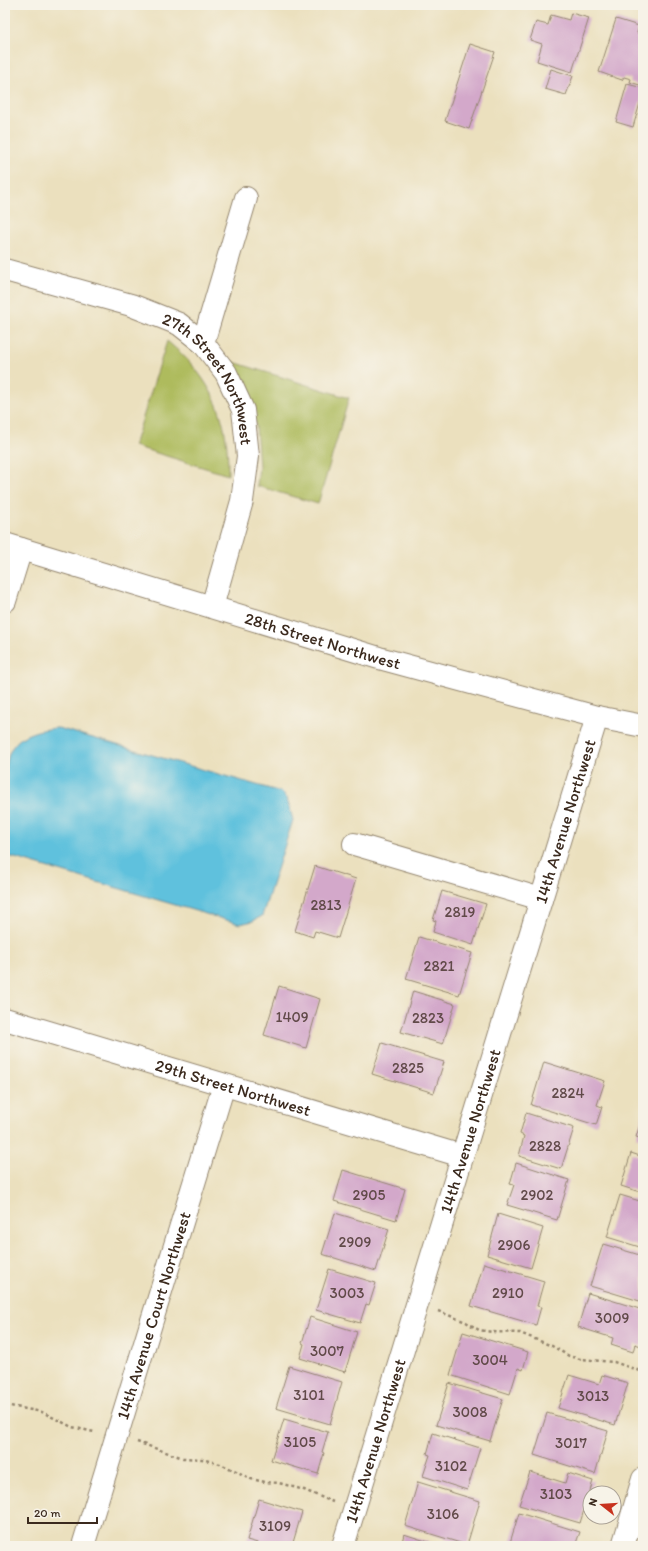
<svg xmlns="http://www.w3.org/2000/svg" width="648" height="1551" font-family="Itim,sans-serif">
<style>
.green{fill:#aebb5d;stroke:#74723e}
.water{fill:#5fc1dd;stroke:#4d767e}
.building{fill:#d3a8ca}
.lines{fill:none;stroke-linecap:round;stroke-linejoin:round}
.minor-casing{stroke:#93856e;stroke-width:24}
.path{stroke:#93856e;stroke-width:2.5;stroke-dasharray:3 3;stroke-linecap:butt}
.minor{stroke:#fff;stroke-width:22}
.labels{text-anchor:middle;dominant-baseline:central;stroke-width:4;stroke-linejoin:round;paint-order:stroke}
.number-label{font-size:15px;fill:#614a49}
.street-label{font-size:17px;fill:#3b2a1e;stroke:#f7f3e8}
</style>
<rect width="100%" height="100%" fill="#f7f3e8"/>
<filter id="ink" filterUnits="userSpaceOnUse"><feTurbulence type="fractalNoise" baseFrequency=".025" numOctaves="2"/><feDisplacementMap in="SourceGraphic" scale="8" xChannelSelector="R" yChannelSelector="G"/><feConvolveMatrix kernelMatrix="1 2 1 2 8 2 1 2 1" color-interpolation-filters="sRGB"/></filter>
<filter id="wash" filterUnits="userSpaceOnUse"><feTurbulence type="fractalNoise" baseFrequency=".012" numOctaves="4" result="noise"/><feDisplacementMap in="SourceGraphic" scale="16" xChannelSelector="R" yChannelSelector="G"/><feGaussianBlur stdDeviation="0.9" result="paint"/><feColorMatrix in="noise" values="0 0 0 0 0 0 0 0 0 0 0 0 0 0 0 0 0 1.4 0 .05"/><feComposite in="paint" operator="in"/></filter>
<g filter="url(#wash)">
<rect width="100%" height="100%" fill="#ebe0be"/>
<path class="green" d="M167 341C212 378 229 416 228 475L134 446Z
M230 361 349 398 318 504 257 486 259 466 256 426Z"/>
<path class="water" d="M58 728 281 792 287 798 293 820 262 916 253 921 240 924 5 855C5 832 0 765 12 748 21 733 41 729 58 728Z"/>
<g id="blocks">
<path class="building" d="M571 13 589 18 572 72 537 61 542 44 530 40 536 22 548 25 551 15 569 20Z
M616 19 639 26 637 33 643 35V86L630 82 631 79 624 77 622 80 599 72Z
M470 44 495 52 469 129 445 121Z
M551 69 573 76 566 95 545 89Z
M627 84 643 88V93L633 127 616 122Z
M315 866 356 879 338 938 315 931 313 937 295 931Z
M442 891 486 904 473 945 433 932 436 921 433 920Z
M419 937 472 953 459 995 406 979Z
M279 986 320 999 306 1048 264 1035Z
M413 991 455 1004 443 1044 401 1032Z
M382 1043 444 1062 434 1093 372 1074Z
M544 1062 605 1081 597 1105 602 1107 596 1125 531 1105Z
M526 1113 574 1128 561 1169 519 1156 524 1136 520 1134Z
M643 1115V1139L636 1137Z
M631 1153 643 1157V1193L621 1186Z
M516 1163 569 1180 557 1220 507 1205 514 1185 510 1184Z
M343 1170 405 1189 396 1220 334 1201Z
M620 1195 643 1202V1248L607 1237Z
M335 1213 389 1229 376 1271 322 1254Z
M498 1214 543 1228 531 1268 487 1255Z
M603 1244 643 1256V1302L590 1286Z
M484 1263 544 1281 537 1306 541 1307 536 1325 471 1306Z
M329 1269 376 1283 369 1305 366 1304 360 1323 316 1310Z
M588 1293 643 1310V1340L641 1346 635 1344 633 1352 611 1345 613 1338 578 1327Z
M310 1317 357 1332 345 1372 300 1358 304 1344 302 1343Z
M463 1332 528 1352 523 1370 518 1368 510 1394 450 1375Z
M289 1366 342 1382 330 1424 276 1408Z
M569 1375 599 1384 602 1375 628 1383 615 1425 558 1408Z
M449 1383 503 1399 490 1441 436 1425Z
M547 1413 608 1431 595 1474 534 1455Z
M284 1419 328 1432 322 1452 324 1453 318 1474 271 1460Z
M433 1433 480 1448 467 1490 423 1476 430 1455 427 1454Z
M530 1472 565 1483 568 1473 593 1481 580 1523 519 1505Z
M418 1482 480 1501 467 1545 405 1526Z
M259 1499 302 1512 292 1546H268L247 1540Z
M519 1513 580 1532 575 1546H509Z
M404 1534 441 1546H401Z"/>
</g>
</g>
<g filter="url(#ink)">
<use href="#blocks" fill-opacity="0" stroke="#93856e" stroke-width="1"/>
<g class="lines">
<defs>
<g id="minor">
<path id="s1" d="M5 270 131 305 179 324 203 343 226 373 243 410 248 456 242 501 212 607"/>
<path d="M203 343 246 198"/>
<path id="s2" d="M5 544 379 658 597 717 643 726"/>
<path d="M5 601 21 549"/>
<path d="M354 844 541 899"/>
<path id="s3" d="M5 1019 462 1156"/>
<path id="s4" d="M83 1546 224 1085"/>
<path id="s5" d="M343 1546 597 717"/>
<path d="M623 1546 643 1479"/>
</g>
</defs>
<use href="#minor" class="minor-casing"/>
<path class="path" d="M438 1311 466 1322 479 1330 492 1332 520 1333 552 1346 569 1356 580 1359 614 1362 643 1372
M5 1405 42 1412 72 1427 94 1432
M137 1442 183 1458 202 1459 220 1464 236 1471 251 1479 265 1482 279 1483 304 1490 333 1502"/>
<use href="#minor" class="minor"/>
</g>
</g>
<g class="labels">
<g class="number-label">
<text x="326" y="905">2813</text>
<text x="460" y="912">2819</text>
<text x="439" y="966">2821</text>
<text x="292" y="1017">1409</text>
<text x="428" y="1018">2823</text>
<text x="408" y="1068">2825</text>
<text x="568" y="1093">2824</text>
<text x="545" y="1146">2828</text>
<text x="369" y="1195">2905</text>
<text x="537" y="1195">2902</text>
<text x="355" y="1242">2909</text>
<text x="514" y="1245">2906</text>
<text x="347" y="1293">3003</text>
<text x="508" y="1293">2910</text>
<text x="612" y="1318">3009</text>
<text x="327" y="1351">3007</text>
<text x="490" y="1360">3004</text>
<text x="309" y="1395">3101</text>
<text x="593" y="1396">3013</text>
<text x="470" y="1412">3008</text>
<text x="300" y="1442">3105</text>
<text x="571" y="1443">3017</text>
<text x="451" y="1466">3102</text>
<text x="556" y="1494">3103</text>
<text x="443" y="1514">3106</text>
<text x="275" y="1526">3109</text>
</g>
<g class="street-label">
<text stroke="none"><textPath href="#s1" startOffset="246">27th Street Northwest</textPath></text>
<text stroke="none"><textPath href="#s2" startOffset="332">28th Street Northwest</textPath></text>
<text stroke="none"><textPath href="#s5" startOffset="758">14th Avenue Northwest</textPath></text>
<text stroke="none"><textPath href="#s3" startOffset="238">29th Street Northwest</textPath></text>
<text stroke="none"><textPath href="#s5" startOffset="434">14th Avenue Northwest</textPath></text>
<text stroke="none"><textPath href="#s4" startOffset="241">14th Avenue Court Northwest</textPath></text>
<text stroke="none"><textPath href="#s5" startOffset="110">14th Avenue Northwest</textPath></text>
</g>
</g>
<rect width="648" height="1551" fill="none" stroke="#f7f3e8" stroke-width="20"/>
<g transform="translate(602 1505) rotate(287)"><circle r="19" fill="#f7f3e8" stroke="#aca397"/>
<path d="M0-3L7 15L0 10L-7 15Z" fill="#c8321e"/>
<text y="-6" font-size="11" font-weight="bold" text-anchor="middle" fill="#3b2a1e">N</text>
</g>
<path d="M28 1517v6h69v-6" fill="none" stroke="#3b2a1e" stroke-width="2"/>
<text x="34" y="1517" font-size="12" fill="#3b2a1e" stroke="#f7f3e8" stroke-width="3" paint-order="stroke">20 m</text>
</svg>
